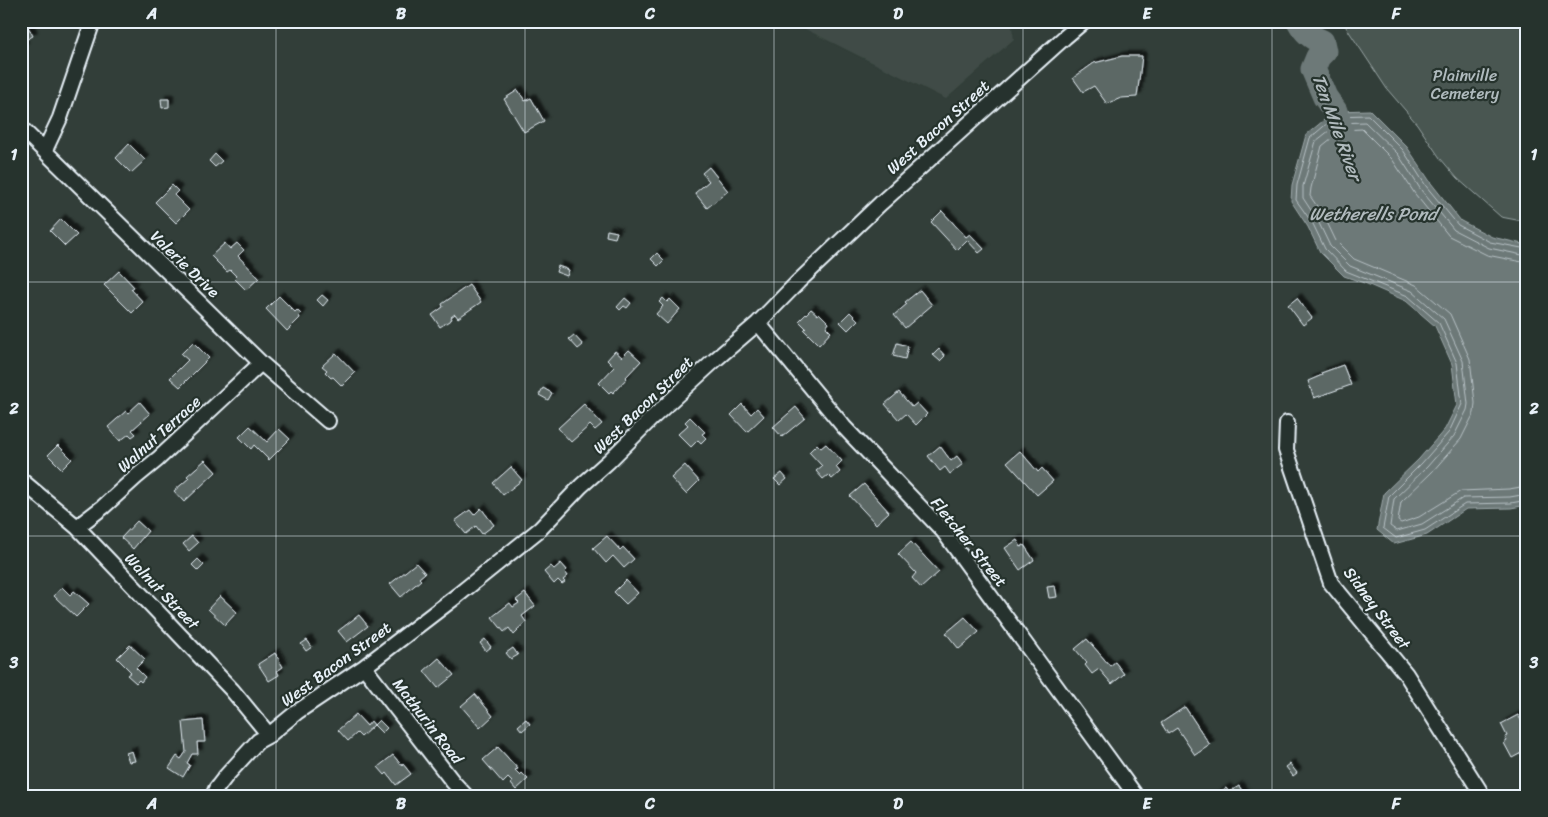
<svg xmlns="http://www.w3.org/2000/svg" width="1548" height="817" font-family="Sriracha,sans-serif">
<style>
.built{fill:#3f4b46}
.green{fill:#495651;stroke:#98a4a4}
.water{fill:#6d7978;stroke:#9ea9ab}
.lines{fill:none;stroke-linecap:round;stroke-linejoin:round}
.shore{stroke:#b7c1c5;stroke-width:1}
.river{stroke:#6d7978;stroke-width:25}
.building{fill:#5c6865;stroke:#e8f1f8;filter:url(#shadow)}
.minor-casing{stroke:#e8f1f8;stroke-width:18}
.minor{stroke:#26332d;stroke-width:14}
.grid{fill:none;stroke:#e8f1f8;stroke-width:1;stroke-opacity:0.55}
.labels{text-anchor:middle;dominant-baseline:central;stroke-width:4.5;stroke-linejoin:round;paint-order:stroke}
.park-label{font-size:16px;fill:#b0bbbe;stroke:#26332d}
.street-label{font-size:16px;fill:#e8f1f8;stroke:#26332d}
.water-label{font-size:18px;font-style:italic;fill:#b1bbbe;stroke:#26332d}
.neatline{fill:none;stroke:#e8f1f8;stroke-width:2}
.grid-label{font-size:16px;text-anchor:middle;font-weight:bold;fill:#e8f1f8}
</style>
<defs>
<filter id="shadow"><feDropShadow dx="4.5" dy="-4.5" stdDeviation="1" flood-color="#0009"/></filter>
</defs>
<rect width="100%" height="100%" fill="#323e39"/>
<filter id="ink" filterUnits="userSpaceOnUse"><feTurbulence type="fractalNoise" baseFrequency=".02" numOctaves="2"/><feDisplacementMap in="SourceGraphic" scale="10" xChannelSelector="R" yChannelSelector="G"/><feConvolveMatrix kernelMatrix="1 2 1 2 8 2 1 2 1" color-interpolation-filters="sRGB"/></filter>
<g filter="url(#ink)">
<path class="built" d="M789 21H1011L1014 39 946 99Z"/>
<path class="green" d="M1342 21H1527V222L1501 217 1457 178 1440 158 1417 124 1387 89Z"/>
<path class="water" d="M1370 110 1407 147 1431 183 1461 221 1492 237 1527 245V505L1511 508 1466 509 1427 535 1394 544 1377 530 1384 493 1419 459 1445 429 1457 405 1452 364 1435 326 1406 301 1367 284 1344 276 1320 252 1308 227 1291 201 1292 185 1306 135 1335 111Z"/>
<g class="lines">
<path class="shore" d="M1527 249 1490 242 1458 225 1426 186 1403 150 1368 115 1336 116 1310 138 1297 185 1296 200 1313 224 1325 249 1346 271 1408 296 1439 323 1457 363 1462 404 1449 432 1422 463 1389 496 1383 528 1396 538 1425 530 1465 504 1511 503 1527 500
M1527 256 1489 248 1454 230 1421 190 1398 154 1365 122 1339 123 1316 141 1303 186V198L1318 221 1330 246 1350 266 1412 291 1444 319 1463 361 1468 404 1467 410 1454 436 1427 467 1394 499 1390 526 1397 531 1422 524 1463 498 1510 497 1527 494
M1527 263 1487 255 1449 236 1415 194 1392 159 1362 129 1342 130 1322 146 1311 188 1310 196 1325 218 1336 241 1354 259 1416 285 1450 314 1470 359 1475 403 1474 413 1461 439 1432 472 1401 502 1398 521 1401 523 1419 517 1461 491 1509 489 1527 486"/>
<path class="river" d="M1299 21C1305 32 1311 37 1322 42L1324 51 1318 57 1313 69 1325 97 1335 111 1345 145"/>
</g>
<path class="building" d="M21 21H25L33 36 22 42 24 47 21 48Z
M1122 56H1142L1137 97 1121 98 1107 104 1094 86 1083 92 1073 78 1094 63Z
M518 90 525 101 531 98 544 121 524 132 504 99Z
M161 99H169V107L162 108Z
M129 144 145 160 131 173 116 158Z
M215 154 222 161 215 167 209 161Z
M709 167 728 191 707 208 695 193 709 181 702 173Z
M172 185 178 191 174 195 189 210 176 223 155 202Z
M942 211 966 237 970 234 984 249 979 253 967 240 957 250 931 222Z
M61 219 77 235 65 246 50 231Z
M607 230 617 232 615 238 606 236Z
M225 243 230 249 237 243 244 250 238 256 259 278 246 290 235 279 237 277 230 270 227 272 211 256Z
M657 253 664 260 658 266 651 259Z
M558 266 569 270 567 276 556 272Z
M119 271 134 287 131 289 143 302 132 313 104 285Z
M469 285 481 302 458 318 455 314 451 317 452 319 440 327 432 315 443 307 442 304Z
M920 290 932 305 905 328 894 315 907 304 905 302Z
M322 295 328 300 323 306 317 300Z
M279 296 295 312 297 310 301 314 299 316 300 318 287 331 266 309Z
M625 298 631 303 627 308 624 306 620 310 617 307Z
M663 298 667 302 670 299 680 309 667 324 656 314 663 306 659 302Z
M1297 298 1312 318 1303 325 1288 305Z
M811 309 818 315 819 313 829 323 826 327 831 332 819 345 804 330 806 328 799 321Z
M850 312 858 320 848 330 840 322Z
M574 335 583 345 578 349 569 339Z
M193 342 209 358 180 387 170 378 188 360 181 354Z
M897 343 908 346 905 359 893 356Z
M939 349 945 356 940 361 933 355Z
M629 350 641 361 626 377 627 378 613 393 611 391 609 393 599 383 614 367 607 360 615 351 622 357Z
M336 353 355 373 342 386 333 377 331 378 325 372 327 370 322 366Z
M1343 365 1351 385 1314 398 1308 381 1322 375 1321 373Z
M543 388 552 393 548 400 539 395Z
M899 392 912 407 917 403 927 414 916 425 906 414 899 420 885 404Z
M140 402 150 414 132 430 136 434 132 437 129 434 120 441 108 427 126 411 128 413Z
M584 404 602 424 595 430 590 425 571 442 558 428Z
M742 404 751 414 757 408 764 416 747 432 731 415Z
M796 407 805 418 782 437 773 427Z
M690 417 705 432 702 434 706 438 701 443 698 440 691 447 678 434 688 425 685 422Z
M250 426 267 442 279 429 290 439 269 460 254 445 251 449 239 437Z
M817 444 821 448 826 444 842 461 836 467 840 472 832 479 828 475 823 479 816 471 822 466 809 452Z
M58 445 72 459 62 469 48 455Z
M940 446 951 461 957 456 963 464 950 474 945 467 940 471 928 456Z
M1020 451 1038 472 1042 468 1053 481 1037 495 1007 462Z
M205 460 216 472 184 502 174 491 189 478 187 476Z
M685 465 699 481 686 494 671 478Z
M511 467 522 480 503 495 493 483Z
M782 473 787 479 780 485 774 479Z
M864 484 889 512 876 524 850 496Z
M481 508 494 525 482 534 476 526 466 534 455 521 470 510 474 515Z
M137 521 148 531 133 549 121 538Z
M192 536 198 543 189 551 183 544Z
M607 536 620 550 623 547 634 559 624 568 613 556 606 563 593 548Z
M1017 540 1021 547 1024 545 1034 560 1020 570 1005 548Z
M911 542 939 572 921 588 912 578 916 573 898 554Z
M198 559 204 565 198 571 192 565Z
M416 563 425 573 419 578 421 580 401 597 390 584Z
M561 563 567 570 565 572 568 576 563 580 565 582 562 584 558 580 554 584 544 572 551 566 554 569Z
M626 580 638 593 626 604 614 592Z
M1055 586 1057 597 1049 598 1047 587Z
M62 587 70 595 74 591 89 604 76 617 54 596Z
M525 593 535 606 522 616 526 622 517 630 518 631 514 635 509 628 504 632 492 617 510 603 513 607 519 603 516 600Z
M220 596 237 612 225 625 208 609Z
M359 615 368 626 347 642 338 631Z
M965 617 979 632 959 649 946 633Z
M485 639 491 647 486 651 480 643Z
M1087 639 1110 666 1115 662 1124 674 1112 684 1099 669 1092 674 1085 665 1087 663 1075 649Z
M307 640 312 647 306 651 301 644Z
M130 645 145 659 136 668 145 677 141 682 139 680 136 683 127 675 131 672 117 658Z
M513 648 518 655 511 659 506 653Z
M275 653 283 667 277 671 279 675 269 681 258 664Z
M439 658 454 675 438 688 424 671Z
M475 694 493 716 480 728 461 706Z
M1185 707 1210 745 1195 755 1177 728 1168 734 1161 723Z
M356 714 367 726 371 721 374 725 361 737 357 733 348 741 338 730Z
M1518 715 1526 729 1525 730 1527 734V750L1512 758 1504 743 1507 741 1505 737 1507 736 1501 724Z
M526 719 530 724 522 731 518 726Z
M203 720 205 742H197L198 754H192L187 763 190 765 183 777 169 768 177 756 181 759 186 752 183 722Z
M379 720 387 728 382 733 374 725Z
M498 747 518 769 515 770 520 775 522 773 528 779 516 790 511 784 512 782 508 778 503 783 483 760Z
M132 751 135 761 129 762 126 753Z
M393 755 402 766 403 764 411 774 396 785 387 773 385 775 378 767Z
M1290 764 1297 773 1293 776 1286 767Z
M1239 786 1245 795 1243 796H1214L1226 788 1229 792Z"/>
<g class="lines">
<defs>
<path id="minor" d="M21 128 261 363 328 421
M45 150 60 118 93 21
M758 323 844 427 943 531 1136 796
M1287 423 1286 450 1331 583 1406 674 1483 796
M21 480 77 527 232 690 269 735
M77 527 103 507 136 477 158 459 261 363
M364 667 453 782 466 796
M213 796 216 789 226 776 258 741 269 735 297 712 364 667 458 595 540 529 581 486 609 461 652 418 715 360 758 323 798 282 881 203 1065 37 1084 21"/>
</defs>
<use href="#minor" class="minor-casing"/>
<use href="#minor" class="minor"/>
</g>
</g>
<path class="grid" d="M276 21V796M525 21V796M774 21V796M1023 21V796M1272 21V796M21 282H1527M21 536H1527"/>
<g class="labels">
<g class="park-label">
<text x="1465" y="75">Plainville<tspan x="1465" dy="18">Cemetery</tspan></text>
</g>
<g class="street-label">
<text transform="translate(938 127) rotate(-42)">West Bacon Street</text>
<text transform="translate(185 264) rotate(44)">Valerie Drive</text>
<text transform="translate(643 405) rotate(-44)">West Bacon Street</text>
<text transform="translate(159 434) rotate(-42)">Walnut Terrace</text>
<text transform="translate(969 542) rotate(51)">Fletcher Street</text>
<text transform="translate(162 591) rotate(46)">Walnut Street</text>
<text transform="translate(1377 608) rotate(53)">Sidney Street</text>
<text transform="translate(336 664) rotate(-36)">West Bacon Street</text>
<text transform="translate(428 721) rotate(52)">Mathurin Road</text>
</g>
<g class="water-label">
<text transform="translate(1337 127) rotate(70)">Ten Mile River</text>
<text x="1373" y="214">Wetherells Pond</text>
</g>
</g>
<rect width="1548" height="817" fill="none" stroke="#26332d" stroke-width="55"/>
<rect x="28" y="28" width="1492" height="762" class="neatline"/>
<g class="grid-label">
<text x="152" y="19">A</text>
<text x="401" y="19">B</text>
<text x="650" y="19">C</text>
<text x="898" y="19">D</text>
<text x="1147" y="19">E</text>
<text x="1396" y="19">F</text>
<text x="14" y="160">1</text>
<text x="1534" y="160">1</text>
<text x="14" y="414">2</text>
<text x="1534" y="414">2</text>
<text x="14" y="668">3</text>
<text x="1534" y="668">3</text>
<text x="152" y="809">A</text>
<text x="401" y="809">B</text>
<text x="650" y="809">C</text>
<text x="898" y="809">D</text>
<text x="1147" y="809">E</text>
<text x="1396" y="809">F</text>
</g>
</svg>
